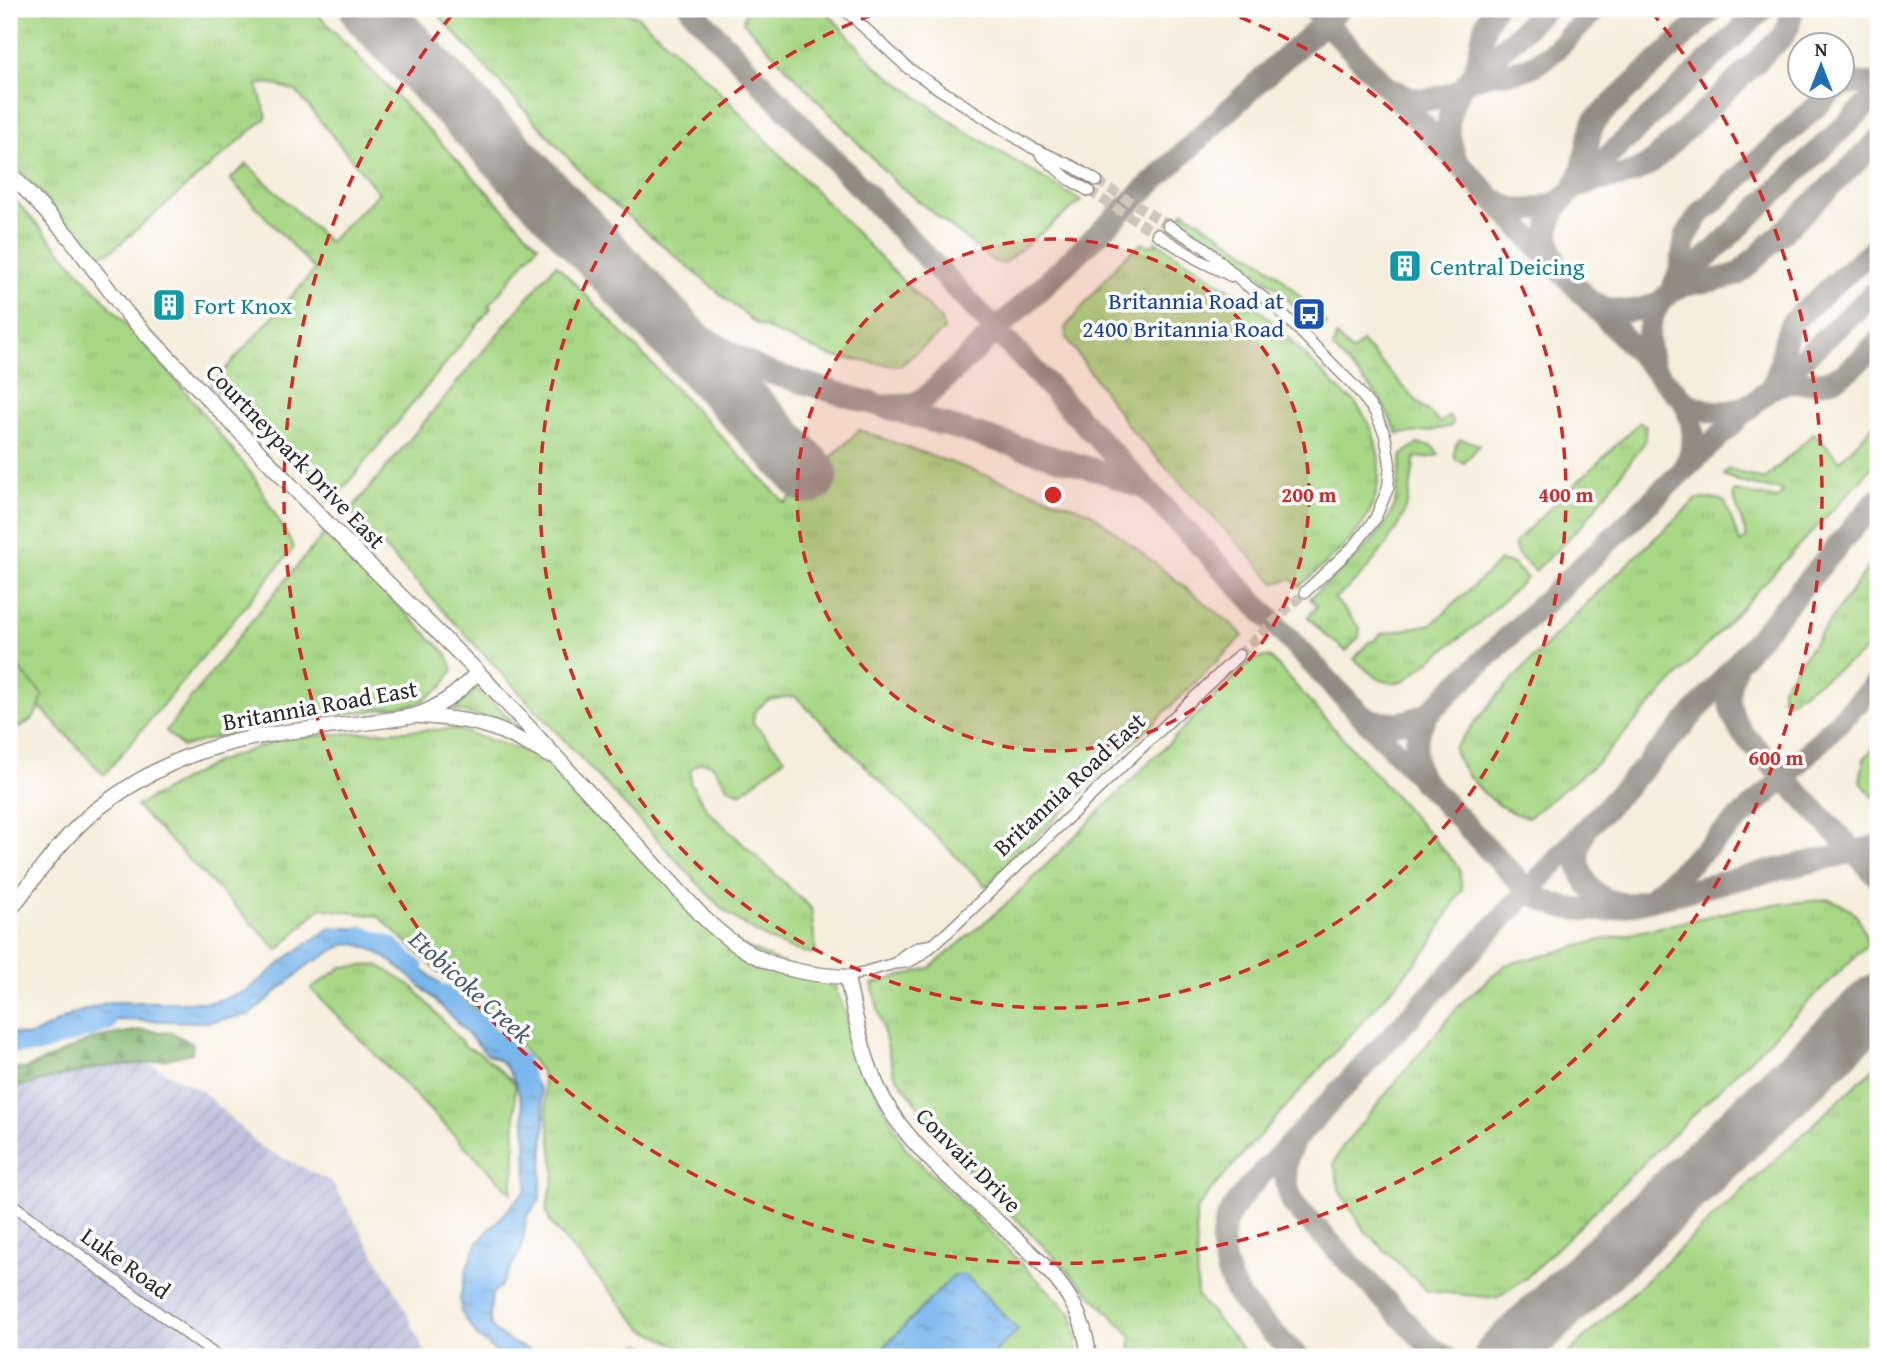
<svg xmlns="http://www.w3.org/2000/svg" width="1887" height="1366" font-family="'Gentium Book Plus',serif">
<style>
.industrial{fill:url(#industrial-furrows)}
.grass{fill:url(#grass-tufts);stroke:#698158;stroke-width:2}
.forest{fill:url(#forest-firs);stroke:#58724e;stroke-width:2}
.garden{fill:#a7d785;stroke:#698158;stroke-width:2}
.water{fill:url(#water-ripples);stroke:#52708c;stroke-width:2}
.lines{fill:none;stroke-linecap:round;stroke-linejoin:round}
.river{stroke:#79b6ec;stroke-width:16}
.taxiway{stroke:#908c84;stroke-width:23}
.runway{stroke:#908c84;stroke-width:58}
.street-tunnel{stroke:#cdc7b9;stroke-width:10;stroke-dasharray:10 5;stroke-linecap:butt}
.street-casing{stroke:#908c84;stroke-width:13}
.secondary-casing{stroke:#908c84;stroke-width:17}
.street{stroke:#fff;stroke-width:10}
.secondary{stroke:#fff;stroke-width:14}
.ring{fill:none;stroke:#d62828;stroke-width:3.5;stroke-dasharray:12 9}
.labels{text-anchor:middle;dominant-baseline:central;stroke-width:7;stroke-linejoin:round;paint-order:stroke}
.culture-label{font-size:24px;fill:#0d838f;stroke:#fff;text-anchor:start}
.transit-label{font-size:24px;fill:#164399;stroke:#fff;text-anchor:end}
.street-label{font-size:24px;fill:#2b2b2b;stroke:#fff}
.water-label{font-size:26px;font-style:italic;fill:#465c6f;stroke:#fff}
.centre{fill:#d62828;stroke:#fff;stroke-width:3.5}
.ring-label{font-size:21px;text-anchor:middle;font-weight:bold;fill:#d62828;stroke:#fff;stroke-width:7;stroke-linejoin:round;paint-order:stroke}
</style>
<defs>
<pattern id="industrial-furrows" width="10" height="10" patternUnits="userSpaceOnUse" patternTransform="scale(1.75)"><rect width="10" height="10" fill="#c0c2dd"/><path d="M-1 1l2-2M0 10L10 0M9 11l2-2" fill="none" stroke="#a5a7be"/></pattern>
<pattern id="grass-tufts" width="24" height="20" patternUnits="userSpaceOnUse" patternTransform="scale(1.75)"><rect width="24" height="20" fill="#a7d785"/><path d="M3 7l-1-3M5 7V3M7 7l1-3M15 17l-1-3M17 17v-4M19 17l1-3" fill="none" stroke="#90b973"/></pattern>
<pattern id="forest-firs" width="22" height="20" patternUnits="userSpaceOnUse" patternTransform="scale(1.75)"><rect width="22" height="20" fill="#85b872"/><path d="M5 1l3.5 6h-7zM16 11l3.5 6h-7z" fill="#6d965e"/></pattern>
<pattern id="water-ripples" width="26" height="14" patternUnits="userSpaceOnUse" patternTransform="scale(1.75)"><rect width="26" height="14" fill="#79b6ec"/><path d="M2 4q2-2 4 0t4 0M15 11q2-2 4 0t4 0" fill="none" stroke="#6394bf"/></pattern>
</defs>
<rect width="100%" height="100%" fill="#fff"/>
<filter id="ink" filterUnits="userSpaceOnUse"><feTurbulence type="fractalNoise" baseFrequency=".0143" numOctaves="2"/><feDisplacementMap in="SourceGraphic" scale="14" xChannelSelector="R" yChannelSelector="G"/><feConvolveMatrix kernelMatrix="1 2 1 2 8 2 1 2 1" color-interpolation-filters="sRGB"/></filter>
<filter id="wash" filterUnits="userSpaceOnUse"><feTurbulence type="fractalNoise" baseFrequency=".00686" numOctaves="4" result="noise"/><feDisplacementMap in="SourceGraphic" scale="28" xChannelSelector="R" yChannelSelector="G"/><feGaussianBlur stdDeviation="1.57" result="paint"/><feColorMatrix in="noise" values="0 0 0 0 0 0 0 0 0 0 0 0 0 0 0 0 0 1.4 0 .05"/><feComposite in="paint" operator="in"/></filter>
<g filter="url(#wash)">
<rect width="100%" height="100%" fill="#f6eedc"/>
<path class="industrial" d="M148 1063 202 1091 261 1147 332 1182 401 1300 427 1357H9V1089L99 1067Z"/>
<path class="grass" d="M9 9H313L538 245 489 306 491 308 333 501 211 385 315 270 230 179 247 164 329 242 379 193 296 91 269 83 257 85 267 117 113 250 97 256 9 158Z
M433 9H615L637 16 703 75 941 320 944 330 901 365 895 366 830 356 756 324 599 192Z
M746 9H824L877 67 962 129 1081 201 1003 264 993 261 895 182 743 22Z
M9 193 177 381 254 477 294 548 104 775 9 674Z
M1184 211 1265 264 1281 277 1327 325 1317 327 1312 325 1278 289 1253 269 1177 219Z
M1155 241 1257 307 1348 398 1350 397C1388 438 1389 497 1351 539 1336 556 1316 571 1299 587L1292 579 1275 583 1131 430 1067 339 1065 328 1121 260 1141 244 1144 243 1148 246 1156 244Z
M556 264 785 503 859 430 1090 512 1234 626 1243 636 986 886 795 696 768 700 754 712 753 723 785 758 741 793 728 788 712 764 701 762 691 769 690 782 708 811 811 908 816 954C779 950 750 930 721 908L350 511Z
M1336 336 1352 352 1362 342 1426 411 1427 410 1440 423 1449 416 1453 421 1451 426 1431 431 1398 434 1379 397 1333 348Z
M1878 420V461L1598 762 1529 817C1501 815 1460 776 1454 748L1498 695 1534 657 1602 588 1697 499H1718L1725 502 1740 543 1747 537 1733 495 1734 491 1777 499 1783 492 1780 489C1760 488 1742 484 1724 475L1729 469 1764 480 1814 433 1840 461Z
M1640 422 1646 426 1644 443 1584 523 1535 571 1518 555 1514 545 1516 541Z
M1461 439 1480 445 1464 463 1455 459C1453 452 1455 442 1461 439Z
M1417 444 1432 446 1439 455 1427 458 1415 457C1412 474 1411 494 1405 510 1396 536 1358 585 1334 598L1360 628 1359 637 1346 651 1323 633 1308 617 1317 606 1310 598C1335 575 1381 541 1393 509 1399 492 1398 473 1402 455Z
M323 535 329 537 447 654 453 670 442 687 418 704 252 727 182 747 166 731 244 630Z
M1878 554V638L1860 655 1790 701 1782 698V687Z
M1500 561 1513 564 1527 578 1480 622 1404 681C1384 690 1368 670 1354 659L1369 642 1374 641 1381 634 1432 624Z
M1269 656 1459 867 1462 889 1427 950 1210 1191 1196 1211 1197 1296 1250 1357H1129L1132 1336 960 1162 894 1073 872 984 930 968 1011 900 1252 660Z
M477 689 486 695 526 735 482 717 454 710Z
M455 729 537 755 582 784 722 936 835 987 879 1098 906 1149 1072 1314 1080 1357H688L682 1348 642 1328 551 1224 546 1210 555 1173 542 1073 513 1036 473 1007 451 983 378 916 320 908 278 950 136 806 216 762 282 739 351 733Z
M1878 743V798L1873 797 1860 781 1864 759Z
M1829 899C1857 910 1860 916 1868 944L1526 1278 1496 1298 1427 1291 1364 1230 1340 1192 1334 1163 1342 1147 1461 1003 1505 965 1602 940 1745 908Z
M378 965 413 987 466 1047 480 1053 515 1083V1166L511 1193 311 989 342 967Z
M1878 1064V1357H1565L1583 1339Z"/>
<path class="forest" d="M141 1030 173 1033 193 1044 192 1053 148 1063 99 1067 9 1089V1068L25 1069 95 1038Z"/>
<path class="garden" d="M9 657 43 695C37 719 31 722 9 732Z"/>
<path class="water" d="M331 927 360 929 405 956 440 984 477 1027 513 1054 540 1089 545 1118 540 1200 527 1216 521 1250 500 1287 492 1294C492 1302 487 1319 492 1327 499 1339 532 1351 545 1357H502L478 1337 461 1312 460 1299 468 1264 478 1242 527 1189C526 1152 531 1090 501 1062 497 1059 491 1056 487 1054 460 1027 388 942 350 944 336 945 326 958 312 962L249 1015 207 1022 115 1020 103 1026 65 1033 48 1044 35 1047H9V1032L26 1036 37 1033 73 1014 109 1002H212L247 991 289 956Z
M954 1275H966L1018 1330 990 1357H874Z
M640 1344 675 1357H623Z"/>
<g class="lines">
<path class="river" d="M362 934 391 945 416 968
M443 992 520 1061 528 1085
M9 1045 35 1046 108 1023"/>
<path class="taxiway" d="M691 9 1528 891C1557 909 1573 911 1606 910L1878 846
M1313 9 1684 401C1694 424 1698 444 1684 467
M1471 77C1484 55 1478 29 1494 9
M1472 78 1545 9
M1467 82C1490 69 1504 76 1525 69 1550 61 1577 27 1596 9
M1842 86 1858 83 1878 84
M1395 91C1419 105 1436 100 1460 90 1445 114 1446 131 1455 157
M1576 183C1588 164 1585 140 1595 120L1713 9
M1573 189C1601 173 1625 183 1652 162L1783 36 1789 25 1792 9
M1497 201C1519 216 1538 210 1561 201 1546 224 1545 238 1556 264
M1561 201 1763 9
M630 285C675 319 713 345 764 371L1109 474 1134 485
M1673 287 1680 271 1686 236 1700 214 1833 91 1839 88
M1675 289C1696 279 1719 283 1740 273L1878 141
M1660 302 1878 94
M1595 303C1618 316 1636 312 1660 302 1645 326 1646 343 1654 369
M1772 385C1785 365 1780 341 1793 321L1878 245
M1772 388C1789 379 1803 384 1820 382 1845 380 1862 358 1878 342
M1684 401C1706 413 1727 417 1750 404
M883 406 914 404 926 397 1268 73 1340 9
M1735 670C1724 694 1729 713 1743 734L1878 877
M1361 715C1384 727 1403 725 1427 714
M1422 781C1411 756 1414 737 1427 714L1769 389 1878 290
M1586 830C1561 874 1604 919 1650 899L1785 777 1878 682
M1292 1145C1282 1165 1285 1183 1293 1204L1430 1347 1446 1357
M1298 1357C1282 1341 1248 1312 1238 1295 1225 1273 1216 1241 1228 1217 1241 1192 1276 1160 1295 1139L1681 728 1878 499
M1501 1357 1506 1355"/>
<path class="runway" d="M369 9 809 475
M1503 1357 1878 1002"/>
</g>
</g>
<g filter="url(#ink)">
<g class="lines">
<path class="street-tunnel" d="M1097 181 1168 225
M1089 191 1157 234
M1239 655 1305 592"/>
<defs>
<path id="street" d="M844 9 908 68 939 89 1031 147 1074 167 1097 181
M1041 155 1067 178 1089 191
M1168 225 1204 247 1245 284 1275 306 1356 388 1375 412 1385 435 1390 464 1388 488 1375 519 1355 545 1305 592
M1157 234 1197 259 1231 276
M896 963C905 952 916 947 930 945
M847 977 896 963C916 965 932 944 947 933L1239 655
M9 1202 218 1357"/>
<path id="secondary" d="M9 172 71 239 128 315 330 526 478 672 703 917C747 960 785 974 847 977 857 1028 868 1084 901 1126 933 1168 977 1202 1015 1238 1037 1258 1060 1279 1074 1306 1083 1322 1087 1340 1089 1357
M419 716C476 719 498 726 548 755
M9 911C36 877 62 837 96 810 132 782 175 758 219 746 279 728 351 727 414 716 441 707 459 692 478 672"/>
</defs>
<use href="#street" class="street-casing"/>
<use href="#secondary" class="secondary-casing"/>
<use href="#street" class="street"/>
<use href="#secondary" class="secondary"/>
</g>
</g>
<circle cx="1053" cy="495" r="256" fill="#d62828" fill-opacity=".12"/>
<g class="ring">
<circle cx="1053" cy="495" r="256"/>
<path d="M1220 10A513 513 0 1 1 886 10"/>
<path d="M1651 11A769 769 0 1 1 455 11"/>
</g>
<defs>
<symbol id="building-square" viewBox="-11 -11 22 22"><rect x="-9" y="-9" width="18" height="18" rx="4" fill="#0f9aa8" stroke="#fff"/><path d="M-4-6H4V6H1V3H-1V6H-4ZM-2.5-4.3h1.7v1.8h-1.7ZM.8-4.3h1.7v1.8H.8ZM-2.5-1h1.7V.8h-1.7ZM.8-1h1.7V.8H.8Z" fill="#fff"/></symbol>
<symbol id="bus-square" viewBox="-11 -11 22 22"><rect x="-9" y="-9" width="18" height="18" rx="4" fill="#1a4fb4" stroke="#fff"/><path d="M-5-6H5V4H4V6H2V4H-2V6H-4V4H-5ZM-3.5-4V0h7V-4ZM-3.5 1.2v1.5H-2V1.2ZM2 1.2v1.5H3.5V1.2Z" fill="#fff"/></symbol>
</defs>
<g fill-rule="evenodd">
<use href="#building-square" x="1386" y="247" width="38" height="38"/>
<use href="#building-square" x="150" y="286" width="38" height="38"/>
<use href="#bus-square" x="1290" y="295" width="38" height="38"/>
</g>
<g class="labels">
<g class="culture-label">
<text x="1430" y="266">Central Deicing</text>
<text x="194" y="305">Fort Knox</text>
</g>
<g class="transit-label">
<text x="1284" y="300">Britannia Road at<tspan x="1284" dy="28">2400 Britannia Road</tspan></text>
</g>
<g class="street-label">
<text transform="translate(296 456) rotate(46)">Courtneypark Drive East</text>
<text transform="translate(320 705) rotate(-10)">Britannia Road East</text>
<text transform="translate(1069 784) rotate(-43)">Britannia Road East</text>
<text transform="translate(969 1160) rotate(45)">Convair Drive</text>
<text transform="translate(126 1263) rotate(36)">Luke Road</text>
</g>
<g class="water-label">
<text transform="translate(471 986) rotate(42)">Etobicoke Creek</text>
</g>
</g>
<circle cx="1053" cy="495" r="10" class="centre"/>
<g class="ring-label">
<text x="1309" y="502">200 m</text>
<text x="1566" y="502">400 m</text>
<text x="1776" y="765">600 m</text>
</g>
<rect width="1887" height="1366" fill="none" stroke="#fff" stroke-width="35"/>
<g transform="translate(1821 66)"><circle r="33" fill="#ffffff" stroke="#aaaaaa" stroke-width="2"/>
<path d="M0-5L12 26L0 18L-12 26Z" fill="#1f6fb2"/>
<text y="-10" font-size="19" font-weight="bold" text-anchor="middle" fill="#2b2b2b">N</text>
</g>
</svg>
